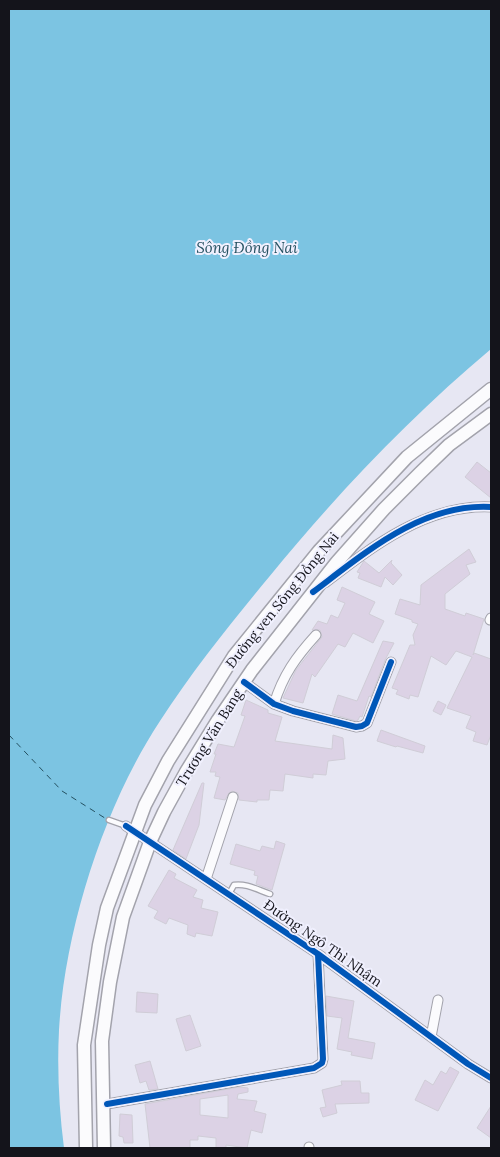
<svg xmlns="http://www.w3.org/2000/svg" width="500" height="1157" font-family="Lora,serif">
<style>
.water{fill:#7cc4e2}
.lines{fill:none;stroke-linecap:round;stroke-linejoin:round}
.ferry{stroke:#255161;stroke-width:1;stroke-dasharray:6 5;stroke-linecap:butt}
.building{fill:#dcd2e5;stroke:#d0cdd7;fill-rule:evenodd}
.lane-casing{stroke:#a3a3ac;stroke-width:7}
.street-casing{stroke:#a3a3ac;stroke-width:11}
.secondary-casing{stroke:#a3a3ac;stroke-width:15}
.lane{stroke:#fbfbfd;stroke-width:4.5}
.street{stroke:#fbfbfd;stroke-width:9}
.secondary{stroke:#fbfbfd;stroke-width:12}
.cycleway-casing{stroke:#f0f0fe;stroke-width:9}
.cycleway{stroke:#0057b8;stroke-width:6}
.labels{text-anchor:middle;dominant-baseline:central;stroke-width:4;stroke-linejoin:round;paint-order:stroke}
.street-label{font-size:14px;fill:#14141b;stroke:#f0f0fe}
.water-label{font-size:15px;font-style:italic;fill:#255161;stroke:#f0f0fe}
</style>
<rect width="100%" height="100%" fill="#e7e7f3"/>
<path class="water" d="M9 9H491V349C410 417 336 495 269 577 231 623 193 670 160 721 104 806 65 928 59 1030 57 1069 59 1109 64 1148H9Z"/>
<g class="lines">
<path class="ferry" d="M9 735 62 791 108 820"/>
</g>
<path class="building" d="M477 462 491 473V498L465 477Z
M469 549 476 562 466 565 470 574 445 594V609L465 616 466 613 484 619 473 655 474 653 491 659V735L487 745 473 741 476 732 466 728 471 716 447 708 472 657 456 651 446 665 431 656 418 697 410 695 409 699 396 694 398 690 392 688 410 645H415L413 635 418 624 412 622V620L395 614 400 599 420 605 421 585Z
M392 560 391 563 402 575 393 585 385 577 381 587 358 578 360 573 357 572 364 561 379 573Z
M342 587 375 602 369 614 384 621 373 643 353 633 345 647 338 644 315 677 312 674 303 703 283 698 296 670 322 637 320 630H312L318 621 327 624 331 615 338 618 345 603 337 600Z
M383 641 394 643 385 660 371 697 369 696 362 717 360 716 358 720 356 721 332 714 338 695 357 701Z
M246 700 268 710V713L282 717 275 741 332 749 333 735 343 738 345 759 328 761 326 775 313 774V778L285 774 283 791 270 790 269 800H257V802L239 800 238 793 232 791 229 793 225 800 214 798 220 777 215 776 216 772H210L216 754H214L218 744 234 747 245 716 241 715Z
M438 701 446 705 441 715 433 711Z
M381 730 425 746 423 753 397 746 396 747 377 741Z
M202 783H204L199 825 186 859 173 850Z
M276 841 285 844 272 890 256 884 258 876 254 875 255 871 230 864 236 844 260 851 262 846 274 849Z
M169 870 176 874 174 878 197 890 193 897 203 900 201 908 218 912 212 936 196 933 195 937 187 934 188 925 169 918 166 924 154 918 158 911 148 906Z
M137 992 158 994 157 1013 136 1012Z
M326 996 354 1001 348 1038 375 1043 372 1059 351 1055 352 1052 337 1049 342 1018 327 1016Z
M190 1015 201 1046 186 1051 176 1019Z
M150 1061 158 1089 149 1090 146 1081 140 1083 135 1065Z
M450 1067 459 1072 438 1111 415 1100 425 1080 433 1085 441 1071 446 1074Z
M341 1081H360L361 1093H369V1103L335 1104 337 1113 323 1117 320 1108 326 1107 322 1090 342 1085Z
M239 1087 248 1088V1092L238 1094 237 1099 257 1101 254 1111 266 1114 262 1133 251 1130 247 1148 226 1145V1148H216V1138L198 1136V1140H190V1148H150L145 1104ZM228 1095V1118L200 1115V1099Z
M491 1106V1138L477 1128Z
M120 1114 132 1115 133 1143H124L123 1137 119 1136Z"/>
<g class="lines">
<defs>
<path id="lane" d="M109 820 126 826
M229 894 234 885C246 883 258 890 270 894"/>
<path id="street" d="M325 583C373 546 427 504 491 507
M490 620 491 618
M244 682 274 704 293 711 356 727 362 726 367 723 391 662
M274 704C283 675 296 657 316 635
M126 826 318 954 468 1064 491 1078
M206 879 233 797
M431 1037 438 1000
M107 1104 314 1068 322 1063 323 1059 318 954
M309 1147V1148"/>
<path id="secondary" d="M86 1148 84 1045 99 945 107 908 145 805 168 761 234 656 319 551 407 457 491 389
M104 1148 102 1041 110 982 123 917 150 842 164 812 186 772 218 720 252 670 337 562 384 509 420 473 449 445 491 414"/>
</defs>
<use href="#lane" class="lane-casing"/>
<use href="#street" class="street-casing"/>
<use href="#secondary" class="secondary-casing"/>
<use href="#lane" class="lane"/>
<use href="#street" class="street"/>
<use href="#secondary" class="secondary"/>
<defs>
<path id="cycleway" d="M313 592C365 553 422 503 491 507
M244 682 274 704 293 711 356 727 362 726 367 723 391 662
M126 826 318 954 468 1064 491 1078
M107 1104 314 1068 322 1063 323 1059 318 954"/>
</defs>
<use href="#cycleway" class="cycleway-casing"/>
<use href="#cycleway" class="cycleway"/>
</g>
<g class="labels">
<g class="street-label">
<text transform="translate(282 600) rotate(-51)">Đường ven Sông Đồng Nai</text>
<text transform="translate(209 738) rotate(-58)">Trương Văn Bang</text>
<text transform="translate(323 943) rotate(35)">Đường Ngô Thì Nhậm</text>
</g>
<g class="water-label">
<text x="247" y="247">Sông Đồng Nai</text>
</g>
</g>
<rect width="500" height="1157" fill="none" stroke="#14141b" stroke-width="20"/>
</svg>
